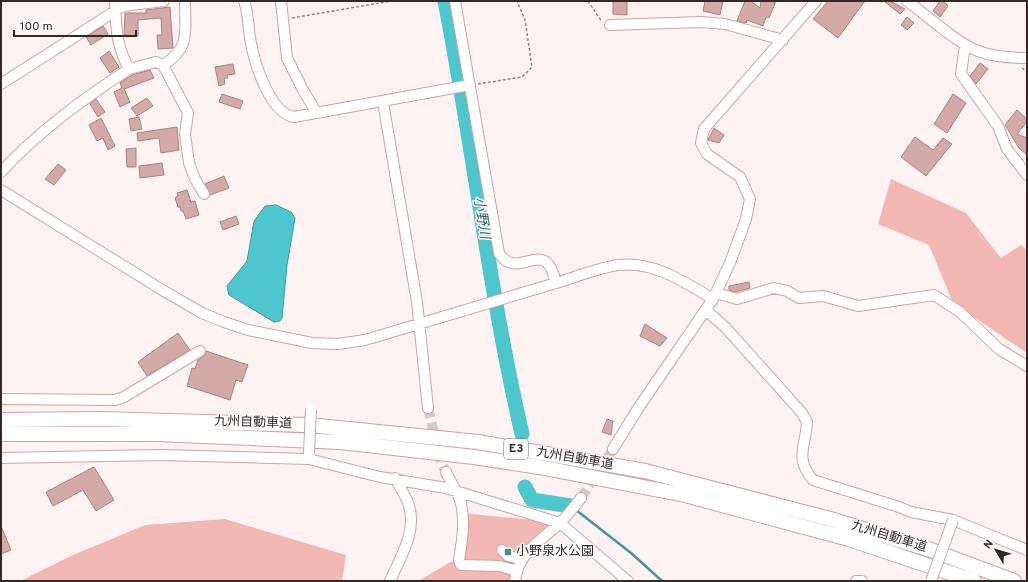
<svg xmlns="http://www.w3.org/2000/svg" width="1028" height="582" font-family="Overpass,'Noto Sans JP',sans-serif">
<style>
.green{fill:#f3b7b4}
.water{fill:#4ec6cd;stroke:#47969b}
.lines{fill:none;stroke-linecap:round;stroke-linejoin:round}
.stream{stroke:#47969b;stroke-width:2.5}
.river{stroke:#4ec6cd;stroke-width:15}
.building{fill:#d3aaa7;stroke:#aa8280}
.minor-tunnel{stroke:#d4cac9;stroke-width:10;stroke-dasharray:10 5;stroke-linecap:butt}
.minor-casing{stroke:#cea4a2;stroke-width:12}
.highway-casing{stroke:#cea4a2;stroke-width:16}
.path{stroke:#928685;stroke-width:1.5;stroke-dasharray:3 2;stroke-linecap:butt}
.minor{stroke:#fff;stroke-width:10}
.highway{stroke:#fff;stroke-width:14}
.minor-bridge-casing{stroke:#cea4a2;stroke-width:12;stroke-linecap:butt}
.minor-bridge{stroke:#fff;stroke-width:10}
.poi-dot{fill:#458d91;stroke:#fff;stroke-width:1.5}
.labels{text-anchor:middle;dominant-baseline:central;stroke-width:3;stroke-linejoin:round;paint-order:stroke}
.shield{fill:#fff;stroke:#726766;stroke-width:1}
.shield-label{font-size:12px;font-weight:bold;fill:#362625}
.street-label{font-size:13px;fill:#362625;stroke:#fff}
.poi-label{font-size:13px;fill:#362625;stroke:#fff;text-anchor:start}
.water-label{font-size:14px;font-style:italic;fill:#275a5d;stroke:#fff}
</style>
<rect width="100%" height="100%" fill="#fcf3f2"/>
<path class="green" d="M891 179 966 213 1001 258 1021 245 1027 250V353L953 303 929 245 878 224Z
M462 513 555 522 522 551 511 581H418L454 560Z
M225 519 346 555 342 581H20L73 555 145 525Z"/>
<path class="water" d="M276 205 291 212 295 218 287 265 282 318 280 321 274 322 229 295 227 286 247 261 254 221 265 206Z"/>
<g class="lines">
<path class="stream" d="M576 510 631 553 662 581"/>
<path class="river" d="M445 1C473 145 489 291 522 434
M525 487 532 500 571 506"/>
</g>
<path class="building" d="M613 1H627V15L613 14Z
M705 1H723L720 15 703 11Z
M745 1H751L760 8 761 1H776L769 18 766 17 763 26 747 20 746 23 737 21Z
M828 1H865L838 38 813 19Z
M886 1H890L905 9 900 14 885 2Z
M940 1H943L948 6 940 17 933 11Z
M170 7 173 48 158 49 157 35H162L161 18 138 20V36L124 35 125 13H146V10Z
M907 17 914 23 907 30 901 25Z
M103 26 108 34 91 45 86 37Z
M109 51 119 67 110 73 100 58Z
M980 63 988 69 976 84 970 76Z
M233 64 235 74 227 75 228 78H224L225 84 219 86 215 67Z
M150 70 154 78 124 89 130 102 120 107 114 92 122 88 120 83 132 75Z
M222 94 243 101 240 109 219 102Z
M953 94 966 103 947 133 934 124Z
M147 98 153 106 137 116 131 108Z
M96 99 105 112 98 117 90 104Z
M1017 110 1027 119V122L1017 134 1027 138V155L1019 148 1005 125Z
M139 117 142 129 131 131 129 119Z
M101 118 115 146 108 150 103 138 97 141 89 125Z
M177 127 179 150 161 153 159 138 138 141 137 133Z
M714 128 724 135 719 143 708 140Z
M915 137 933 150 943 138 952 144 926 176 901 157Z
M136 148V167H127L126 149Z
M162 163 164 175 140 178 139 166Z
M58 164 66 170 54 185 45 179Z
M224 176 229 188 210 195 205 184Z
M187 190 191 202 195 201 199 215 186 219 183 211H181L180 207H178L175 198 178 196 177 193Z
M236 216 239 224 223 230 220 222Z
M749 282 750 288 735 292 729 290V286Z
M645 324 667 338 660 346 640 336Z
M178 333 190 350 147 376 138 362Z
M206 351 248 365 242 382 236 380 230 400 187 386 192 368 195 369 198 360 204 356Z
M607 419 613 421 611 435 602 432Z
M94 467 114 500 96 511 83 490 53 506 46 492Z
M1 526 11 550 1 554Z"/>
<g class="lines">
<path class="minor-tunnel" d="M428 408 441 462 446 472
M581 498 613 449"/>
<defs>
<path id="minor" d="M244 1C249 14 248 30 251 43 255 65 270 113 294 117L470 85
M281 1 287 58 303 90 317 113
M455 1 499 253C514 278 537 248 549 265 553 270 554 277 556 283 576 277 600 267 619 265 654 261 684 282 713 299
M907 1C925 14 958 44 978 51 994 57 1010 58 1027 58
M610 25 701 22 725 24 783 40
M965 45 961 74 998 126 1007 149 1027 175
M163 65C191 48 185 31 185 1
M129 69 156 62 163 65 188 113 185 134 189 163 195 179 204 194
M1 84 123 6 164 1
M383 102 417 302 428 408
M1 172C39 131 83 99 129 69 116 45 116 27 115 1
M1 190 164 291 202 313 224 322 248 330 312 343 338 344 365 340 556 283
M716 293 737 299 774 288 787 291 799 298 823 296 858 306 934 295 960 312 999 349 1027 366
M706 310 726 328 802 413 807 422C806 446 794 458 813 480L899 507 911 512 953 520 1027 550
M1 399 115 400 124 397 200 351
M613 449 639 407 713 299 730 263 746 219 750 199 740 177 707 154 701 143 704 129 816 1
M1 458 160 455 309 459 380 477 446 488 560 523 628 581
M446 472C450 481 457 491 460 500 466 520 462 541 459 560L461 565 500 566 516 571
M502 550 508 556 521 559
M390 581C400 558 417 532 409 506 407 497 399 487 395 478
M515 581C518 553 540 541 559 524 567 516 574 507 581 498
M856 581H862"/>
<path id="highway" d="M1 420 102 419 309 425 478 442 645 471 830 519 931 550 1014 581
M1 434H157L340 442 474 457 539 467 685 495 849 539 974 581"/>
</defs>
<use href="#minor" class="minor-casing"/>
<use href="#highway" class="highway-casing"/>
<path class="path" d="M588 1 602 22
M292 18 391 1
M1022 68 1027 72
M478 84 522 77 532 67 525 20 517 1"/>
<use href="#minor" class="minor"/>
<use href="#highway" class="highway"/>
<defs>
<path id="minor-bridge" d="M309 453 311 409
M931 581 953 520"/>
</defs>
<use href="#minor-bridge" class="minor-bridge-casing"/>
<use href="#minor-bridge" class="minor-bridge"/>
</g>
<rect class="poi-dot" x="504" y="548" width="8" height="8" rx="2"/>
<g class="labels">
<rect class="shield" x="504" y="439" width="24" height="20" rx="3"/>
<g class="shield-label">
<text x="516" y="449">E3</text>
</g>
<g class="street-label">
<text transform="translate(253 423) rotate(2)">九州自動車道</text>
<text transform="translate(575 459) rotate(10)">九州自動車道</text>
<text transform="translate(889 537) rotate(17)">九州自動車道</text>
</g>
<g class="poi-label">
<text x="516" y="552">小野泉水公園</text>
</g>
<g class="water-label">
<text transform="translate(481 218) rotate(81)">小野川</text>
</g>
</g>
<rect width="1028" height="582" fill="none" stroke="#362625" stroke-width="4"/>
<g transform="translate(996 550) rotate(308)" stroke="#ffffff" stroke-width="3" paint-order="stroke">
<path d="M0-3L7 15L0 10L-7 15Z" fill="#362625"/>
<text y="-6" font-size="11" font-weight="bold" text-anchor="middle" fill="#362625">N</text>
</g>
<path d="M14 30v6h122v-6" fill="none" stroke="#362625" stroke-width="2"/>
<text x="20" y="30" font-size="12" fill="#362625" stroke="#ffffff" stroke-width="3" paint-order="stroke">100 m</text>
</svg>
